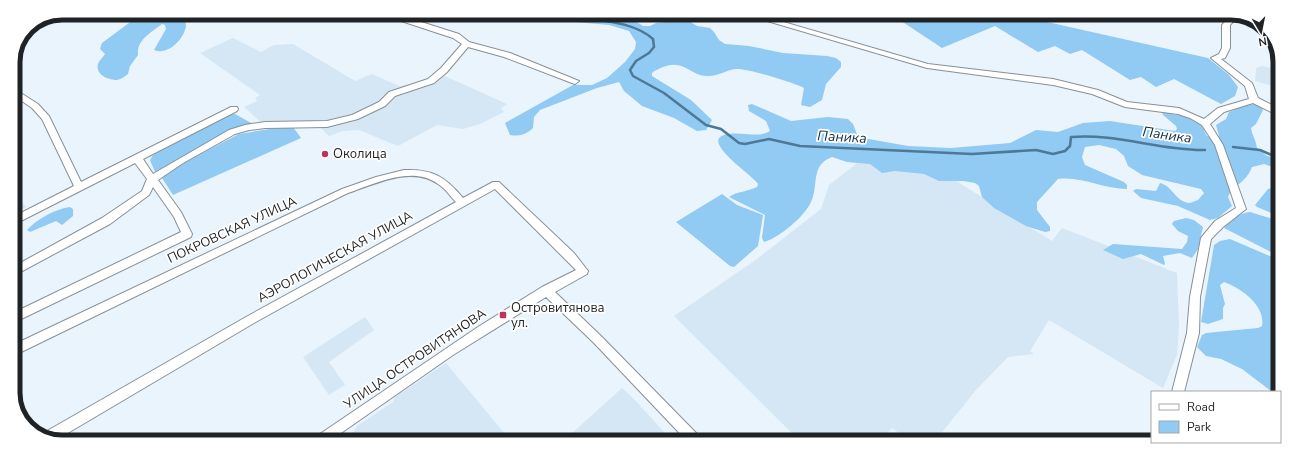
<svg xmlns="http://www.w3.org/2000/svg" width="1293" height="455" font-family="'Nunito Sans',sans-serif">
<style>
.built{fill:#d5e7f4}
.green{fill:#91caf2}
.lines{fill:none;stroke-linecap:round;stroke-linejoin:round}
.stream{stroke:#4d7997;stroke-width:2.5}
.minor-casing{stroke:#869097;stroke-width:2}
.minor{fill:#fff;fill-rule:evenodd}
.poi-dot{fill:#c1335f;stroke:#fff;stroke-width:1.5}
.labels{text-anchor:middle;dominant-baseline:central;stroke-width:3.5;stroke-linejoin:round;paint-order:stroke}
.poi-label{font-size:13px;fill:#1f2326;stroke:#fff;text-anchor:start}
.street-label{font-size:13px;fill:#1f2326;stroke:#fff}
.water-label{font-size:14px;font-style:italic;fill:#112d3f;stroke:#fff}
.rim{fill:none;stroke:#1f2326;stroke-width:5}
</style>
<rect width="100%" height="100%" fill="#e9f4fc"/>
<path class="built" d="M233 38 261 52 274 45 293 44 355 81 372 74 399 86 421 83 438 73 507 104 501 108 504 112 480 124 463 129 437 125 398 146 359 130 343 131 329 136 316 123 263 124 244 107 257 101 255 98 260 95 200 53Z
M1262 66 1280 70V88L1255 81 1256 68Z
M860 161 950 177 1052 241 1062 228 1177 273 1179 325 1177 355 1163 388 1049 320 1030 351 1034 354 1008 357 975 391 935 441H922L916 437 910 441 892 428 880 441H800L674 316 757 259 821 209 829 185Z
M13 191 26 207 13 214Z
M365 317 374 330 329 362 345 385 329 395 303 357Z
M446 363 510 440H345L352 435 357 426 393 402 395 397Z
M622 388 636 401 672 441H575L570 435Z"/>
<path class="green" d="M145 13H183C184 17 186 22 186 26 184 39 168 56 154 50L166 29 165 25 162 24C152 32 136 40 138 55L130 66 128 74C125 76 122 79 117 80 109 80 95 75 98 64 99 61 103 57 105 54L100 49 102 43 137 17Z
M506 14H593L612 18 627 16 643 26H650L656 23 687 20 697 26 710 28 714 32 719 40 725 44 749 46 783 53 827 56 836 58 841 62V67L826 84 822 100 810 107 801 105 804 88C794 83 747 68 736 69 725 70 718 77 706 76 688 74 684 59 663 67 659 69 655 70 652 73V76L691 100 712 120 706 130 697 131 674 118 642 106 624 91 619 82 597 88 540 110 534 117 533 128C527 134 519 137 510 135L505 123 573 85H592L607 78 625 62 635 49 636 42 629 31 609 25 542 19 522 14 509 16Z
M892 15H1016L1208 58 1229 75 1238 87 1235 96 1221 104 1174 79 1156 87 1141 77 1130 80 1082 50 1070 54 1055 46 1038 52 995 26 942 48Z
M752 104 791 121 828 117 848 119 853 124 858 137 863 138 908 146 951 148 1010 143 1036 130 1058 132 1083 123 1110 121 1175 131 1177 129 1176 126 1162 114 1165 112C1177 117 1195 114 1203 128 1204 130 1205 133 1207 136L1212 138 1219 136 1216 125 1226 119 1229 112C1240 108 1255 98 1263 110L1256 124 1251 128C1252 135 1256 140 1257 148L1267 156 1279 158V169L1264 164 1252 167C1246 183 1233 185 1228 197L1232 206 1218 218 1210 220 1178 206 1141 198 1133 191 1136 189 1156 191 1160 183C1173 186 1175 202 1190 203L1198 200 1204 193 1201 189 1142 175 1128 166 1124 156 1116 149 1099 145 1085 147 1082 157 1085 165 1124 182 1127 185V189C1103 189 1082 176 1058 179L1037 202V210L1050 227V231L1045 232 1026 226 994 208 982 197 979 186 975 183 963 181H939L924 174 895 171 882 173 870 164 847 162 832 157C810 165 819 185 811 202 805 216 779 238 764 242L762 238 765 215 729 197C738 191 747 192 757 187L758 184C754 176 701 142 724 135 738 130 759 139 770 131L766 121 749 111 748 105Z
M231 114H235L253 124 155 172 150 160 153 155Z
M289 126 293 127 301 138 173 195 162 178 187 161 239 134Z
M1279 186V216L1257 207 1255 205 1268 189Z
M722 194 737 205 763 215 758 246 734 267 730 266 676 222Z
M70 207 73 209V216L62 225 56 221 30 232 27 230C37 219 55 209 70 207Z
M1250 212 1279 221V256L1224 228C1232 218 1238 214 1250 212Z
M1186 218 1194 220 1203 227 1198 249 1192 258 1180 253 1163 256 1165 264 1164 265 1141 254 1123 259 1103 250 1113 244 1182 249 1187 242 1188 236 1178 231 1172 224 1174 221Z
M1230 239 1279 260 1278 392 1271 391 1242 369 1221 359 1206 356 1197 347 1202 335 1206 333 1258 328 1262 326C1266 306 1241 288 1224 282L1220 285 1225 304 1223 308V319L1208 324 1201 322 1214 245 1220 241Z"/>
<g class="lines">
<path class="stream" d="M562 14C592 22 629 18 653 39L654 47 649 53 636 61 630 70 633 76 664 93 706 125 721 129 739 143 745 144 769 139 800 146 972 154 1036 150 1053 154 1065 151 1070 146 1071 137C1117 133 1160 151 1205 150
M1233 147 1260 150 1279 158"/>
<defs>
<path id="minor" d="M386 14H396L459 34 469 42 510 53 579 81 575 84 572 83 504 57 468 47 447 72 434 83 395 96 385 106 358 119 327 127 265 128 249 130 235 134 183 163 158 180 181 212 192 234 191 237 13 323V313L181 232 174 217 153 187 149 195 110 224 13 276V267L102 218 142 191 147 179 135 163 13 225V217L74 186 42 119 32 108 13 95V88L38 104 49 116 81 182 231 107H237L238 109 237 111 143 159 153 174 229 130 245 125 265 122 327 121 352 115 379 102 389 92 428 79 441 68 462 44 453 38 386 16Z
M743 14H756L928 64 1053 79 1098 90 1127 102 1179 108 1204 119 1218 108 1249 99 1245 86 1211 58 1219 54 1222 48V25L1231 15H1239L1230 25V48L1225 58 1221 59 1252 83 1258 98 1280 109 1279 116 1253 103 1224 112 1210 124 1223 145 1246 209 1223 227 1211 239 1200 297 1199 333 1184 392H1172L1187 333 1190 297 1201 238 1215 221 1236 208 1215 145 1202 125 1190 118 1178 114 1125 107 1092 94 1053 85 927 68Z
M404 170C432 169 445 176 463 198L493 182H499L574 253 588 271 587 274 555 292 602 337 700 437 702 441H687L594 343 546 297 453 355 331 440H315L317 436 478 327 542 287 576 270 495 189 254 323 56 440 46 439 40 435 246 317 456 202C450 196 445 188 438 184 412 165 375 184 348 193L13 356V345L342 189 376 177Z"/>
</defs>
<use href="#minor" class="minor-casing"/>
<use href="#minor" class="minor"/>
</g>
<g class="poi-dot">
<circle cx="325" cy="154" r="4"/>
<rect x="499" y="311" width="8" height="8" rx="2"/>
</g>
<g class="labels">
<g class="poi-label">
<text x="333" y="154">Околица</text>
<text x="511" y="308">Островитянова<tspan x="511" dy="15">ул.</tspan></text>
</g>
<g class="street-label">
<text transform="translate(232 230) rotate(-25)">ПОКРОВСКАЯ УЛИЦА</text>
<text transform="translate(335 257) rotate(-29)">АЭРОЛОГИЧЕСКАЯ УЛИЦА</text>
<text transform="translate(415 359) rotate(-34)">УЛИЦА ОСТРОВИТЯНОВА</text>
</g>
<g class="water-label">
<text transform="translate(1167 135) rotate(8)">Паника</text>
<text transform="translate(842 137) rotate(3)">Паника</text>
</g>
</g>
<path d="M0 0H1293V455H0ZM62 20H1231A42 42 0 0 1 1273 62V393A42 42 0 0 1 1231 435H62A42 42 0 0 1 20 393V62A42 42 0 0 1 62 20Z" fill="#fff" fill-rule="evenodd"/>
<path class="rim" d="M62 20H1231A42 42 0 0 1 1273 62V393A42 42 0 0 1 1231 435H62A42 42 0 0 1 20 393V62A42 42 0 0 1 62 20Z"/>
<rect x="1151" y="391" width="130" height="52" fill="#ffffff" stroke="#a5a7a8"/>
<rect x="1159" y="404" width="20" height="6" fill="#ffffff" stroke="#a5a7a8"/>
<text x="1187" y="411" font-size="12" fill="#1f2326">Road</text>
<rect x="1159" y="421" width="20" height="12" fill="#91caf2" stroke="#a5a7a8"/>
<text x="1187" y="431" font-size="12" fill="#1f2326">Park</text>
<g transform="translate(1261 32) rotate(170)" stroke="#ffffff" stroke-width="3" paint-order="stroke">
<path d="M0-3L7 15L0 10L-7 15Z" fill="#1f2326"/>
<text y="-6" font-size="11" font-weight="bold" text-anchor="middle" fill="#1f2326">N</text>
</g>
</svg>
